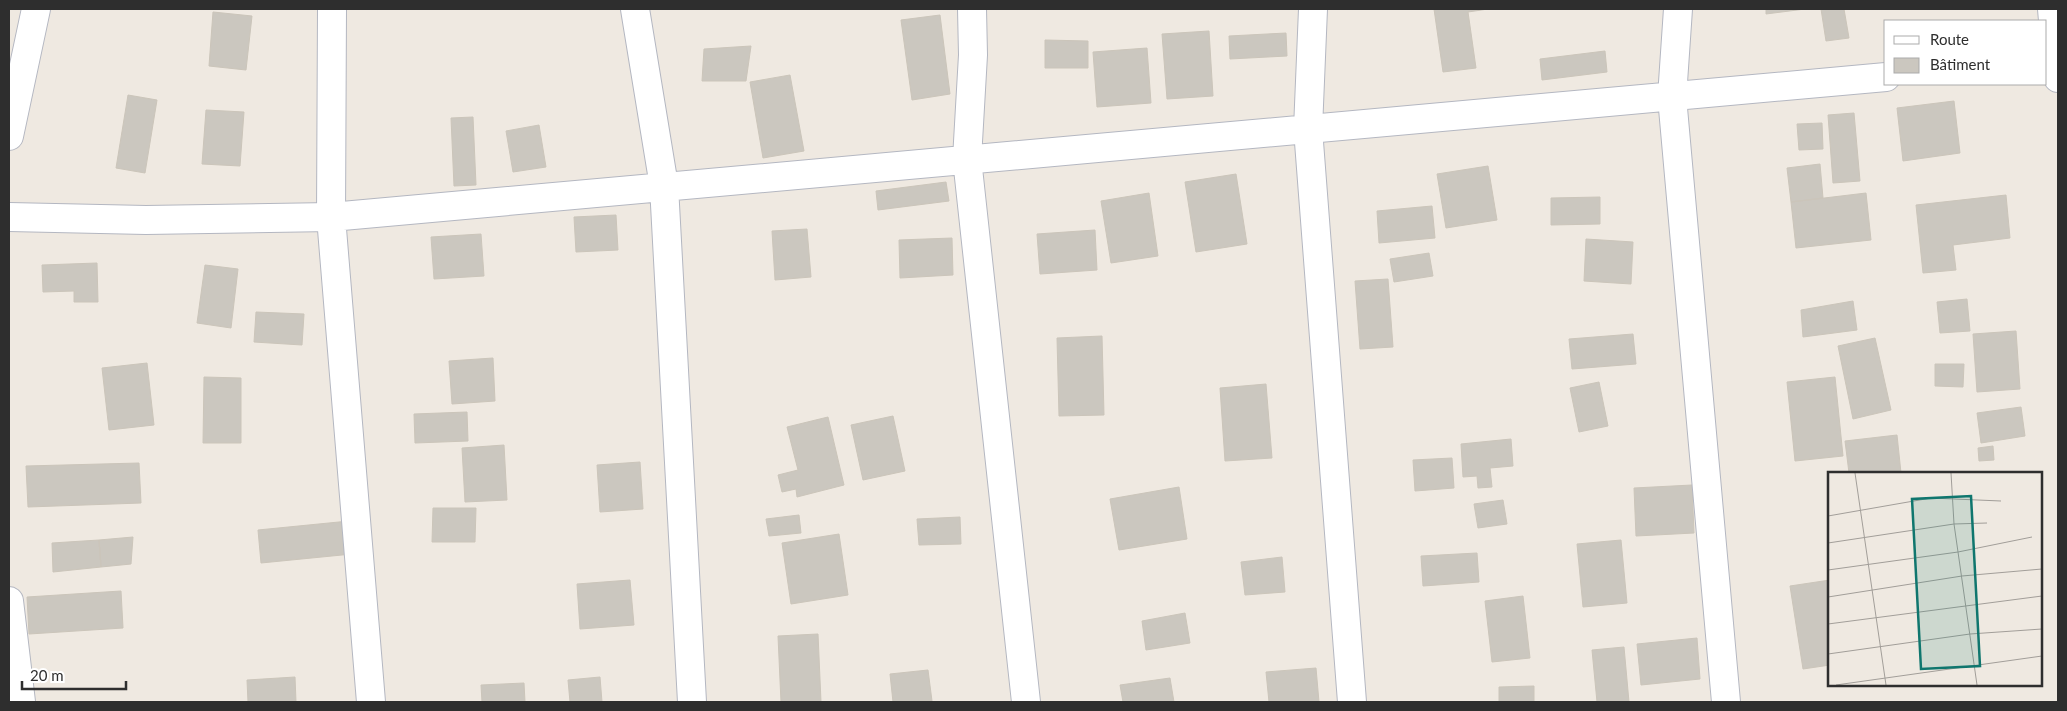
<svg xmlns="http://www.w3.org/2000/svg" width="2067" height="711" font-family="Lato,sans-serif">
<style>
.building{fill:#cbc7bf;stroke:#cbc5ba}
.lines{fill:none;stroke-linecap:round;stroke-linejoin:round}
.minor-casing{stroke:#b4b7c1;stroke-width:30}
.minor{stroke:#fff;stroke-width:28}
.inset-road{fill:none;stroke:#a29e99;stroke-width:1}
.view{fill:#0f766e;fill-opacity:0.15;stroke:#0f766e;stroke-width:2.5}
.inset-edge{fill:none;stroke:#2e2e2e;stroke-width:2.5}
</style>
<rect width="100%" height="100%" fill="#efe9e1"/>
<path class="building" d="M1434 9H1488L1468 12 1476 68 1443 72Z
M1766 9H1805L1766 14Z
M1821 9H1844L1849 38 1826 41Z
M213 12 252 16 246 70 209 66Z
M940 15 950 94 912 100 901 20Z
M1209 31 1213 96 1167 99 1162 34Z
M1286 33 1287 56 1230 59 1229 36Z
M1045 40 1088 41V68H1045Z
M751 46 746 81H702L704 49Z
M1147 48 1151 103 1097 107 1093 52Z
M1605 51 1607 72 1542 80 1540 59Z
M790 75 804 151 763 158 750 82Z
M128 95 157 100 145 173 116 168Z
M1954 101 1960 153 1903 161 1897 108Z
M206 110 244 112 240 166 202 164Z
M1854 113 1860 181 1833 183 1828 115Z
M473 117 476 185 454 186 451 118Z
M1822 123 1823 149 1799 150 1797 124Z
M539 125 546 167 513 172 506 131Z
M1820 164 1823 198 1791 202 1787 168Z
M1488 166 1497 220 1446 228 1437 174Z
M1236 174 1247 244 1196 252 1185 182Z
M946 182 949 201 878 210 876 191Z
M1149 193 1158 256 1111 263 1101 201Z
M1866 193 1871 240 1796 248 1791 202Z
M2006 195 2010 238 1953 245 1956 270 1923 273 1916 205Z
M1600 197V224L1551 225V198Z
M1432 206 1435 238 1379 243 1377 211Z
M616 215 618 250 576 252 574 217Z
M807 229 811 277 775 280 772 231Z
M1095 230 1097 270 1040 274 1037 234Z
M481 234 484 276 434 279 431 237Z
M952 238 953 275 900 278 899 240Z
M1586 239 1633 242 1631 284 1584 281Z
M1429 253 1433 276 1394 282 1390 259Z
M97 263 98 302H74V291L43 292 42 265Z
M205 265 238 269 231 328 197 323Z
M1388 279 1393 347 1360 349 1355 281Z
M1967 299 1970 331 1940 333 1937 302Z
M1853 301 1857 330 1803 337 1801 310Z
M256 312 304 314 302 345 254 342Z
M2016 331 2020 389 1977 392 1973 334Z
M1633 334 1636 364 1572 369 1569 339Z
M1102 336 1104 415 1059 416 1057 338Z
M1875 338 1891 410 1853 419 1838 346Z
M493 358 495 401 452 404 449 361Z
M147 363 154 425 109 430 102 368Z
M1935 364H1964L1963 387 1935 386Z
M204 377 241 378V443H203Z
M1835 377 1843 456 1795 461 1787 382Z
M1599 382 1608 426 1579 432 1570 388Z
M1266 384 1272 458 1225 461 1220 388Z
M2021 407 2025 436 1981 443 1977 413Z
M467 412 468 441 415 443 414 414Z
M893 416 905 471 863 480 851 425Z
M828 417 844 485 797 497 796 489 782 492 778 475 798 470 787 427Z
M1897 435 1901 473H1849L1845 441Z
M1511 439 1513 466 1490 468 1492 487 1478 488 1477 476 1463 477 1461 444Z
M504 445 507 500 465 502 462 448Z
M1993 446 1994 460 1979 461 1978 448Z
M1452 458 1454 488 1415 491 1413 460Z
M640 462 643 509 600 512 597 465Z
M139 463 141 503 28 507 26 466Z
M1692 485 1694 533 1636 536 1634 488Z
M1179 487 1187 539 1119 550 1110 499Z
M1503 500 1507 524 1478 528 1474 504Z
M433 508H476L475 542H432Z
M799 515 801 533 769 536 766 519Z
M960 517 961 544 919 545 917 519Z
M349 521 352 554 261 563 258 530Z
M839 534 848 595 791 604 782 543Z
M133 537 131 564 101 567 99 540Z
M99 540 101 567 53 572 52 543Z
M1621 540 1627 603 1583 607 1577 544Z
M1477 553 1479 582 1423 586 1421 556Z
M1282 557 1285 592 1245 595 1241 562Z
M630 580 634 625 580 629 577 584Z
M1830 580V665L1803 669 1790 586Z
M121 591 123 628 29 634 27 597Z
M1523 596 1530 658 1492 662 1485 601Z
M1185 613 1190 643 1146 650 1142 621Z
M818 634 821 702H781L778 636Z
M1697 638 1700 679 1641 685 1637 644Z
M1624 647 1629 702H1597L1592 650Z
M1316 668 1319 702H1269L1266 672Z
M928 670 932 701 893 702 890 674Z
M295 677 296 702H248L247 680Z
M600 677 602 702H570L568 680Z
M1170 678 1174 702H1123L1120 685Z
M524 683 525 702H482L481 685Z
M1534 686V702H1499V687Z"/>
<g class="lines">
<defs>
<path id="minor" d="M332 9 331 217 371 702
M635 9 664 186 692 702
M972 9 973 55 967 159 1026 702
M1313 9 1308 129 1352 702
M1678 9 1672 97 1726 702
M2052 9 2058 78
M9 136 36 9
M9 217 146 220 331 217 1886 77
M9 601 21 702"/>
</defs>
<use href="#minor" class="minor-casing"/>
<use href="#minor" class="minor"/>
</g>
<g transform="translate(1828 472)">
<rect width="214" height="214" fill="#efe9e1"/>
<path class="inset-road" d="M27 1 58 213M123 1 126 52 149 213M0 44 103 26 173 29M0 71 126 52 159 51M0 98 130 80 204 65M0 125 134 104 214 97M0 152 214 124M0 182 142 162 214 157M8 213 214 184"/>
<path class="view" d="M143 24 152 194 93 197 84 27Z"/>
<rect width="214" height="214" class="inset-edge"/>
</g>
<rect width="2067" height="711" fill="none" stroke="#2e2e2e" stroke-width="20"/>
<rect x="1884" y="20" width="162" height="65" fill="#ffffff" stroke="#ababab"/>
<rect x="1894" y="36" width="25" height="8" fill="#ffffff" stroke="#ababab"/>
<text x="1930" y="45" font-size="15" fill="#2e2e2e">Route</text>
<rect x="1894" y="58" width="25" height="15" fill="#cbc7bf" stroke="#ababab"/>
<text x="1930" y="70" font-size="15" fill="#2e2e2e">Bâtiment</text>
<path d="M22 681v8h104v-8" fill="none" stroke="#2e2e2e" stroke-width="2.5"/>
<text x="30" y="681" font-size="15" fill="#2e2e2e" stroke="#ffffff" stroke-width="4" paint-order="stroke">20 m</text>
</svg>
